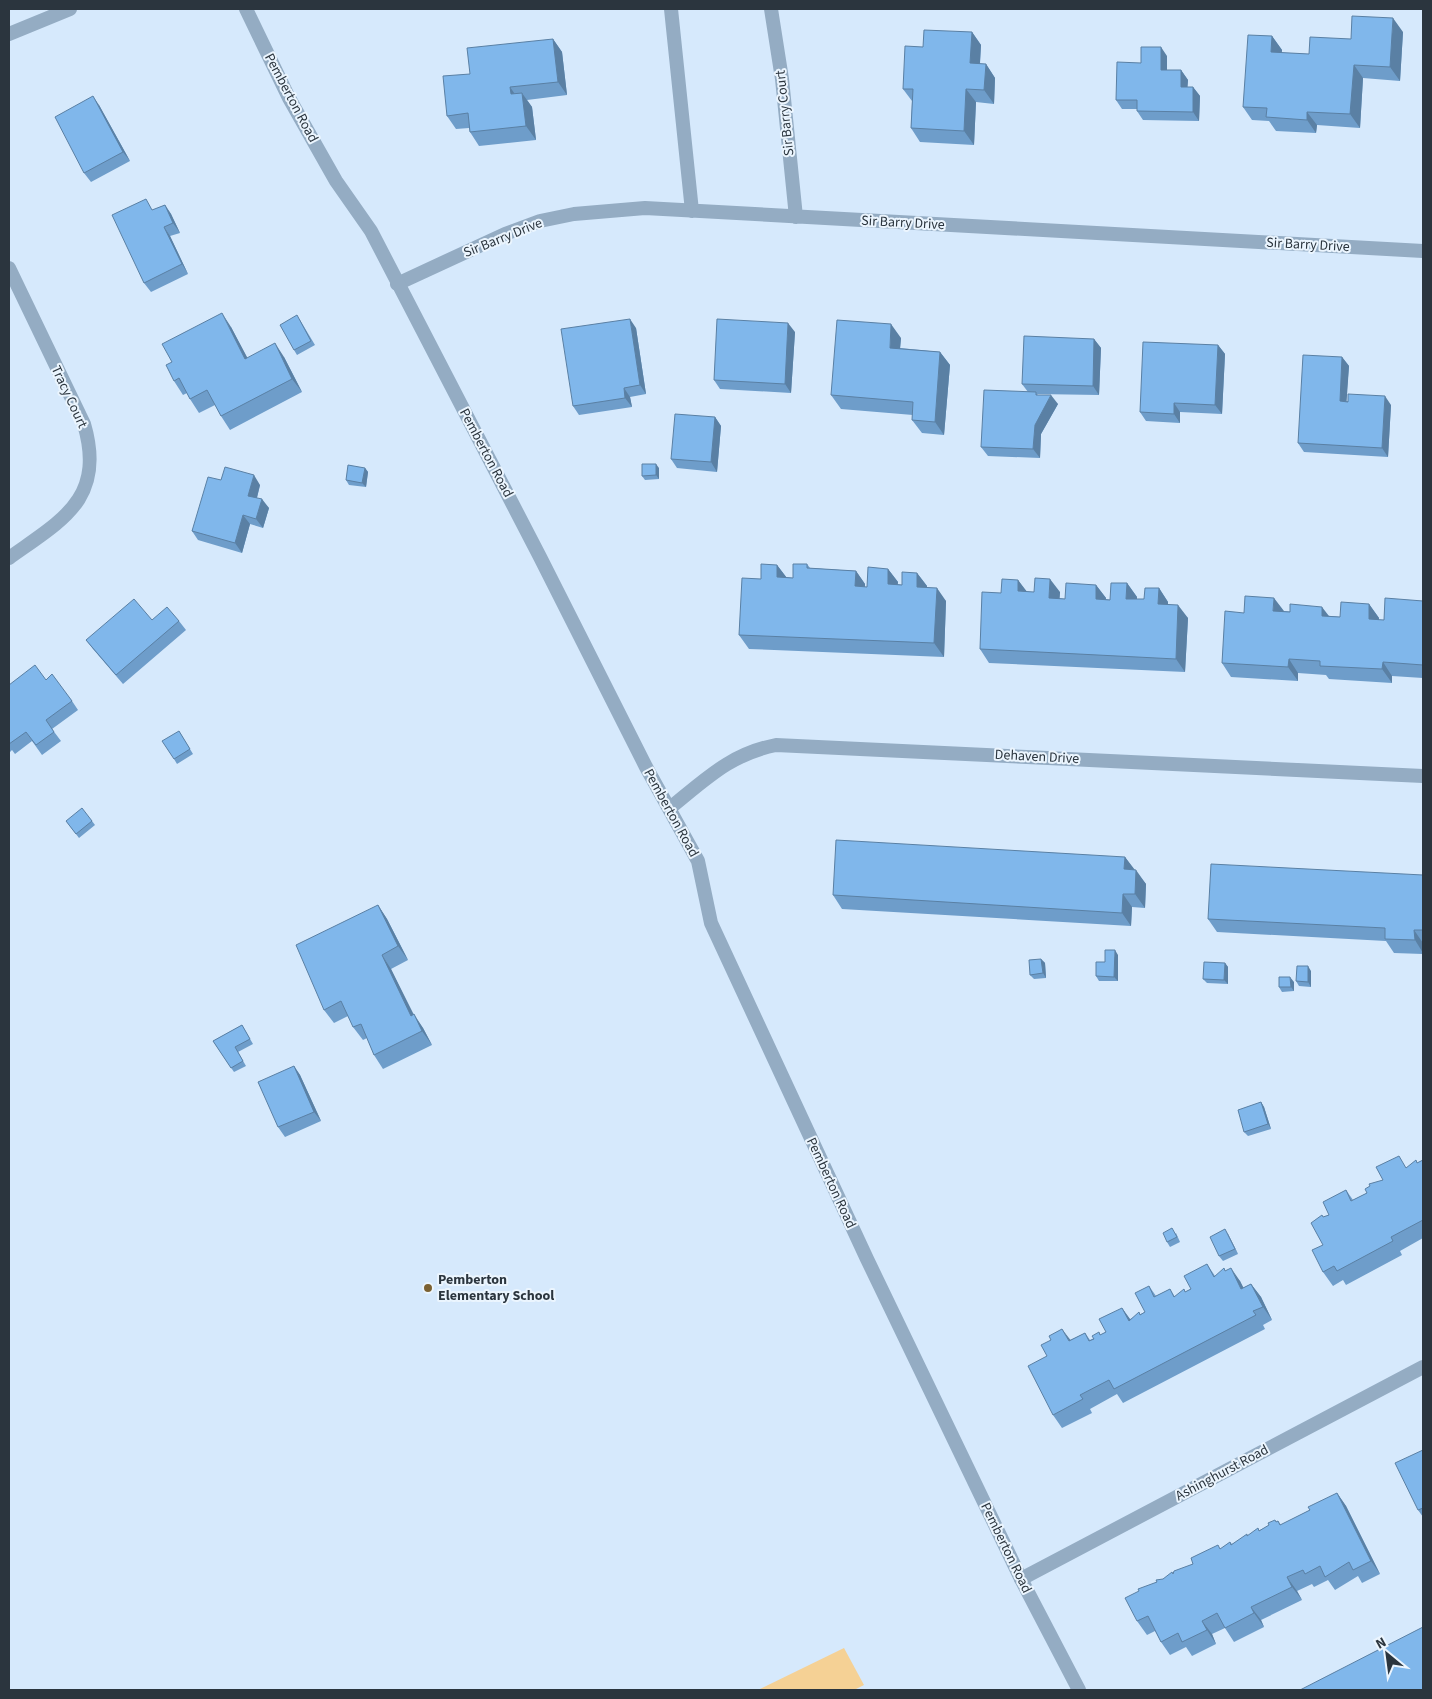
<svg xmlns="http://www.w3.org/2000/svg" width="1432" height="1699" font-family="'Source Sans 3',sans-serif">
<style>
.green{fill:#f5d195}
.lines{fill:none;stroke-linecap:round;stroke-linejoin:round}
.minor{stroke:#94acc3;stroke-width:14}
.tertiary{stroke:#94acc3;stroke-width:14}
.wall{fill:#6e9dca}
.shaded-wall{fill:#5a80a4}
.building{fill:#80b7eb;stroke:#5a80a4}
.poi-dot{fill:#7b6132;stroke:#ebf5fe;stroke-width:2}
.labels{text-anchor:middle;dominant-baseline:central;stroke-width:4;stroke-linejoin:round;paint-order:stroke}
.street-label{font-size:14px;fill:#2b353e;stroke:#ebf5fe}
.poi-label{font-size:14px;font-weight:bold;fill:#2b353e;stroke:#ebf5fe;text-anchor:start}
</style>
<rect width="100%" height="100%" fill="#d6e9fc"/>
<path class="green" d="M844 1648 864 1685 854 1690H758Z"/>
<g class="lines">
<path class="minor" d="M671 9 692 211
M771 9 782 79 796 217
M9 34 70 9
M9 268 84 424C106 499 62 520 9 558
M397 284 505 234 540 221 574 214 645 208 1423 251
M670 808C705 780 730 754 776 745L1423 776
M1021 1579 1423 1367"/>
<path class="tertiary" d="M246 9 289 98 336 181 371 231 540 557 646 767 698 861 711 923 867 1259 1021 1579 1079 1690"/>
</g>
<path class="wall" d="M972 32 981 45 980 64H986L995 78 994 104 976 102 974 145 920 142 911 128 912 101 903 89 923 47Z
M1403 32 1400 81 1363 78 1360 128 1317 125 1316 133 1276 131 1269 121 1252 120 1243 107 1272 36 1282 50 1281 53 1309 54 1351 39Z
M553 39 562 52 567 95 527 100 532 107 536 140 479 146 470 132 469 128 456 129 447 116 470 74Z
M1167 56V70H1181L1188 80 1187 87H1193L1200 96 1199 121 1143 120 1137 111V109H1122L1116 100 1141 63Z
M99 105 130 161 91 182 84 173Z
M165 205 171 214 180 233 170 236 188 274 151 292 144 283 153 210Z
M300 320 315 345 297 355 294 350Z
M231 327 247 358 284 357 302 392 230 430 221 416 215 405 199 413 190 399 187 393 183 395 174 381Z
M636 328 646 394 630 397 632 407 579 415 573 406Z
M795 332 791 393 720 389 714 380Z
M901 338 900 348 940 352 950 365 944 435 922 433 912 420 913 415 841 409 831 395Z
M1094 339 1101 348 1099 395 1037 394 1038 395 1058 404 1041 434 1040 458 988 456 981 447 1028 392 1022 384Z
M1218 345 1225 354 1222 414 1180 412V423L1146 421 1140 412Z
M1342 357 1349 366 1346 401 1391 405 1388 457 1304 452 1298 443Z
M715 417 721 426 717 472 677 468 671 459Z
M365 468 368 472 366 487 349 485 346 480Z
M659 468V479L645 480 642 476Z
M221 480 260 485 257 498 269 508 263 528 250 524 242 553 198 540 192 531Z
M807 564 810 568 856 571 865 584V587H867L888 569 898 582 897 584 902 585 917 573 927 586V587L946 601 944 657 749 649 739 635 761 579 777 565 786 577 793 578Z
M1018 580 1026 592H1060L1059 598 1065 599 1096 585 1106 598V599L1110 600 1127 583 1137 597V599H1144L1159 588 1168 602V604L1188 618 1185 672 989 663 980 649 1001 593Z
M1423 601V678L1392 676V683L1329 679 1326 675 1298 673V681L1231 677 1222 663 1244 613 1284 611 1340 617 1369 604 1379 618V620H1384Z
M152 620 179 621 186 630 123 684 93 649 86 640Z
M46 680 72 701 78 710 52 729 61 741 42 755 32 741 15 754 12 750 9 753V685Z
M179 731 193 754 177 764 174 759Z
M66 821H92L95 825 79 838Z
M1125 857 1134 870 1146 884 1145 908 1132 907 1131 926 842 909 833 895Z
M1423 875V954L1394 953 1386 941 1217 932 1208 919Z
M378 905 387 919 408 960 391 969 413 1015 423 1028 432 1045 383 1069 374 1055 367 1038 363 1040 353 1027 348 1016 334 1023 324 1010Z
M1118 955V981H1099L1096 976 1105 962Z
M1041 959 1045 963 1046 978 1034 979 1030 975Z
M1225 963 1228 967V984L1207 983 1203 979Z
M1311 971V987L1299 986 1296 981Z
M1294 982V991L1282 992 1279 987Z
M242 1025 253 1044 238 1052 246 1066 234 1072 213 1041Z
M294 1066 300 1075 321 1121 285 1137 278 1127Z
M1261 1102 1264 1107 1271 1129 1248 1136 1244 1132Z
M1423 1160V1238L1400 1251 1402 1255 1346 1285 1343 1280 1333 1286 1323 1272V1245L1324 1217 1329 1215 1346 1190 1353 1200 1367 1193 1383 1180Z
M1176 1233 1180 1242 1170 1247 1167 1242Z
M1228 1234 1238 1254 1223 1261 1219 1256Z
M1207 1264 1215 1276 1226 1271 1240 1281 1243 1288 1251 1284 1261 1297 1272 1320 1263 1325 1265 1329 1123 1403 1117 1394 1090 1409 1092 1413 1062 1428 1053 1415 1047 1356 1070 1340 1085 1333 1090 1340 1106 1332 1122 1308 1130 1319 1145 1312 1149 1286 1156 1296 1170 1289 1175 1297 1191 1289Z
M1423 1450V1517L1418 1510Z
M1337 1493 1346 1506 1380 1574 1362 1583 1358 1576 1335 1590 1328 1580 1314 1587 1312 1584 1297 1591 1302 1600 1261 1620 1264 1627 1234 1642 1225 1628 1212 1634 1216 1644 1192 1656 1186 1647 1170 1655 1161 1642 1155 1631 1147 1635 1137 1621 1157 1582 1193 1564 1221 1549 1230 1542 1232 1544 1278 1521 1281 1525 1310 1510Z"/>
<path class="shaded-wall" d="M1393 18 1403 32 1400 81 1390 67Z
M972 32 981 45 979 77 970 63Z
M1272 36 1282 50 1281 65 1271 52Z
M553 39 562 52 567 95 558 82Z
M1161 47 1167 56V79L1161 70Z
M986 64 995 78 994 104 984 90Z
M1354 65 1363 78 1360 128 1350 114Z
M1181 70 1188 80 1187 96 1181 87Z
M510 87 519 100 511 94Z
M1193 87 1200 96 1199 121 1193 112Z
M966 89 976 102 974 145 964 131Z
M522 93 532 107 536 140 526 126Z
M93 96 99 105 130 161 123 152Z
M1307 112 1317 125 1316 133 1307 120Z
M165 205 171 214 180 233 173 223Z
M164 227 170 236 188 274 182 264Z
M222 313 231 327 255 372 245 359Z
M630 319 636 328 646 394 640 385Z
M788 323 795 332 791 393 785 384Z
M891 324 901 338 899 361 890 348Z
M1094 339 1101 348 1099 395 1093 386Z
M275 343 284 357 302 392 292 379Z
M1218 345 1225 354 1222 414 1215 405Z
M940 352 950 365 944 435 935 422Z
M1342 357 1349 366 1346 410 1340 401Z
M624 388 630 397 632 407 625 398Z
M1051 395 1058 404 1041 434 1040 458 1033 449 1035 425Z
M1385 396 1391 405 1388 457 1382 448Z
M1174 403 1180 412V423L1174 414Z
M715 417 721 426 717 472 711 462Z
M656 464 659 468V479L656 475Z
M365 468 368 472 366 487 362 483Z
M254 475 260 485 255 505 248 496Z
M262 499 269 508 263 528 256 519Z
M243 515 250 524 242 553 235 543Z
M777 565 787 578 777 577Z
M888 569 898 582 897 597 888 584Z
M856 571 865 584V600L855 586Z
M917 573 927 586V601L917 587Z
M1050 579 1060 592 1059 612 1049 598Z
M1018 580 1028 593 1018 591Z
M1127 583 1137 597 1136 612 1126 599Z
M1096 585 1106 598 1105 612 1096 599Z
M937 588 946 601 944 657 934 643Z
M1159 588 1168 602 1167 617 1158 604Z
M1274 598 1284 611 1283 624 1273 611Z
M1369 604 1379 618 1378 633 1369 619Z
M1178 605 1188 618 1185 672 1176 659Z
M1322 607 1332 620 1322 616Z
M1289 659 1298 673V681L1288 667Z
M1383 662 1392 676V683L1382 669Z
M1125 857 1135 870 1124 869Z
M1136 870 1146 884 1145 908 1135 894Z
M1123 894 1132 907 1131 926 1122 913Z
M378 905 387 919 408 960 398 946Z
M1414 930 1423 943V953L1415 940Z
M1115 950 1118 955V981L1114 977Z
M382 955 391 969 421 1029 411 1016Z
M1041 959 1045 963 1046 978 1043 973Z
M1225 963 1228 967V984L1224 980Z
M1308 966 1311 971V987L1308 982Z
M1290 977 1294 982V991L1291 987Z
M414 1014 423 1028 432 1045 422 1031Z
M294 1066 300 1075 321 1121 314 1112Z
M1261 1102 1264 1107 1271 1129 1268 1124Z
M1225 1229 1228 1234 1238 1254 1235 1249Z
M1231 1268 1240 1281 1251 1302 1241 1289Z
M1251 1284 1261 1297 1272 1320 1263 1307Z
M1122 1308 1132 1322 1129 1321Z
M1062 1329 1072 1342 1069 1341Z
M1337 1493 1346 1506 1380 1574 1371 1561Z
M1287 1577 1297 1591 1302 1600 1292 1587Z
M1251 1607 1261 1620 1264 1627 1254 1613Z
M1202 1621 1212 1634 1216 1644 1207 1630Z"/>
<path class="building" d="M1352 16 1393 18 1390 67 1354 65 1350 114 1307 112V120L1266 117 1267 108 1243 107 1248 35 1272 36 1271 52 1309 54 1310 37 1351 39Z
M924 30 972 32 970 63 986 64 984 90 966 89 964 131 911 128 913 89H903L905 46 923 47Z
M553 39 558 82 510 87 511 94 522 93 526 126 470 132 468 113 447 116 443 76 470 74 467 48Z
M1141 47H1161V70H1181V87H1193V112L1137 111V100H1116L1117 62 1141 63Z
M93 96 123 152 84 173 55 117Z
M146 199 152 210 165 205 173 223 164 227 182 264 144 283 112 215Z
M222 313 245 359 275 343 292 379 221 416 207 390 190 399 179 378 174 381 166 365 172 362 162 344Z
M297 315 311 341 294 350 280 325Z
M630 319 640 385 624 388 625 398 573 406 561 329Z
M717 319 788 323 785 384 714 380Z
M837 320 891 324 890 348 940 352 935 422 912 420 913 402 831 395Z
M1024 336 1094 339 1093 386 1022 384Z
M1143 342 1218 345 1215 405 1174 403V414L1140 412Z
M1303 355 1342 357 1340 401 1348 402V394L1385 396 1382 448 1298 443Z
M984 390 1036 392V395H1051L1035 425 1033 449 981 447Z
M675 414 715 417 711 462 671 459Z
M642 464H656V475L642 476Z
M348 465 365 468 362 483 346 480Z
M225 467 254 475 248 496 262 499 256 519 243 515 235 543 192 531 208 477 221 480Z
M761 564 777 565V577L793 578V564H807V568L856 571 855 586 867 587 868 567 888 569V584L902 585V572L917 573V587L937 588 934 643 739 635 742 578 761 579Z
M1035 578 1050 579 1049 598 1065 599 1066 583 1096 585V599L1110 600 1111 583H1127L1126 599H1144L1145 588H1159L1158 604 1178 605 1176 659 980 649 982 592 1001 593 1002 579 1018 580V591L1034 592Z
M1245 596 1274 598 1273 611 1290 612V604L1322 607V616L1340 617 1341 602 1369 604V619L1384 620 1385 598 1423 601V665L1383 662 1382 669 1320 666V661L1289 659 1288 667 1222 663 1225 611 1244 613Z
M134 599 152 620 167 607 179 621 116 675 86 640Z
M35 665 46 680 52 674 72 701 46 720 54 732 36 745 26 732 9 744V685Z
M179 731 190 749 174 759 162 741Z
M82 808 92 821 76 834 66 821Z
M836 840 1125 857 1124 869 1136 870 1135 894H1123L1122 913 833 895Z
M1211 864 1423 875V930H1414L1415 940 1385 939V928L1208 919Z
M378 905 398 946 382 955 411 1016 414 1014 422 1031 374 1055 361 1024 353 1027 341 1001 324 1010 296 945Z
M1105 950H1115L1114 977 1096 976V962H1105Z
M1041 959 1043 973 1030 975 1029 960Z
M1204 962 1225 963 1224 980 1203 979Z
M1297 966H1308V982L1296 981Z
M1279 977H1290L1291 987H1279Z
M242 1025 250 1039 235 1047 243 1061 231 1068 213 1041Z
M294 1066 314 1112 278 1127 258 1082Z
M1261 1102 1268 1124 1244 1132 1238 1110Z
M1399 1156 1406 1168 1416 1160 1417 1163 1423 1160V1220L1391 1237 1393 1241 1337 1271 1334 1266 1323 1272 1312 1250 1323 1245 1311 1223 1322 1215 1323 1217 1329 1215 1323 1202 1346 1190 1351 1201 1367 1193 1365 1189 1370 1186 1369 1184 1383 1180 1376 1167Z
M1172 1228 1177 1237 1167 1242 1163 1233Z
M1225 1229 1235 1249 1219 1256 1210 1237Z
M1207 1264 1214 1277 1224 1268 1225 1271 1231 1268 1241 1289 1251 1284 1263 1307 1253 1311 1256 1315 1114 1389 1109 1380 1080 1395 1083 1399 1053 1415 1028 1366 1047 1356 1041 1345 1051 1340 1049 1336 1062 1329 1069 1341 1085 1333 1089 1341 1094 1339 1092 1336 1099 1332 1100 1335 1106 1332 1099 1319 1122 1308 1129 1321 1139 1312 1140 1315 1145 1312 1135 1293 1149 1286 1154 1297 1170 1289 1174 1297 1184 1289 1185 1292 1191 1289 1184 1276Z
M1423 1450V1508L1418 1510 1395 1463Z
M1337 1493 1371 1561 1353 1570 1349 1562 1325 1577 1320 1566 1305 1574 1303 1570 1287 1577 1292 1587 1251 1607 1254 1613 1225 1628 1217 1613 1202 1621 1207 1630 1182 1642 1178 1633 1161 1642 1148 1616 1137 1621 1125 1598 1139 1591 1138 1589 1157 1582 1156 1580 1163 1579 1172 1572 1173 1574 1174 1571 1193 1564 1191 1558 1218 1545 1220 1549 1230 1542 1231 1545 1247 1534V1536L1258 1528 1259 1531 1269 1525 1268 1523 1275 1520 1276 1522 1278 1521 1280 1525 1310 1510 1308 1507Z
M1423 1627V1690H1300Z"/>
<circle class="poi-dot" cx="428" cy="1288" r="5"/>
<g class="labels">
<g class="street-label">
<text transform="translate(291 98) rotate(62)">Pemberton Road</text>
<text transform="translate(785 113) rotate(-96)">Sir Barry Court</text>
<text transform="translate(903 223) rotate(3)">Sir Barry Drive</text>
<text transform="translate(503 238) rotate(-22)">Sir Barry Drive</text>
<text transform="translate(1308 245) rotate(3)">Sir Barry Drive</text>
<text transform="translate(69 397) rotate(65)">Tracy Court</text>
<text transform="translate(486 453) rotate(62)">Pemberton Road</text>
<text transform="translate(1037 757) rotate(3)">Dehaven Drive</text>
<text transform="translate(671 813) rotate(61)">Pemberton Road</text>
<text transform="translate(831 1183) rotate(65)">Pemberton Road</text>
<text transform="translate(1222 1473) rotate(-28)">Ashinghurst Road</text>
<text transform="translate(1006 1548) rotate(64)">Pemberton Road</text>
</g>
<g class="poi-label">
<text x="438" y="1280">Pemberton<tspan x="438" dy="16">Elementary School</tspan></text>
</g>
</g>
<rect width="1432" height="1699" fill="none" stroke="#2b353e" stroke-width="20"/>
<g transform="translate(1387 1654) rotate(331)" stroke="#ebf5fe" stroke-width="4" paint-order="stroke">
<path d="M0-4L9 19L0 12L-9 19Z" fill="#2b353e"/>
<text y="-8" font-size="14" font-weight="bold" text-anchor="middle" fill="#2b353e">N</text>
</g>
</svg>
